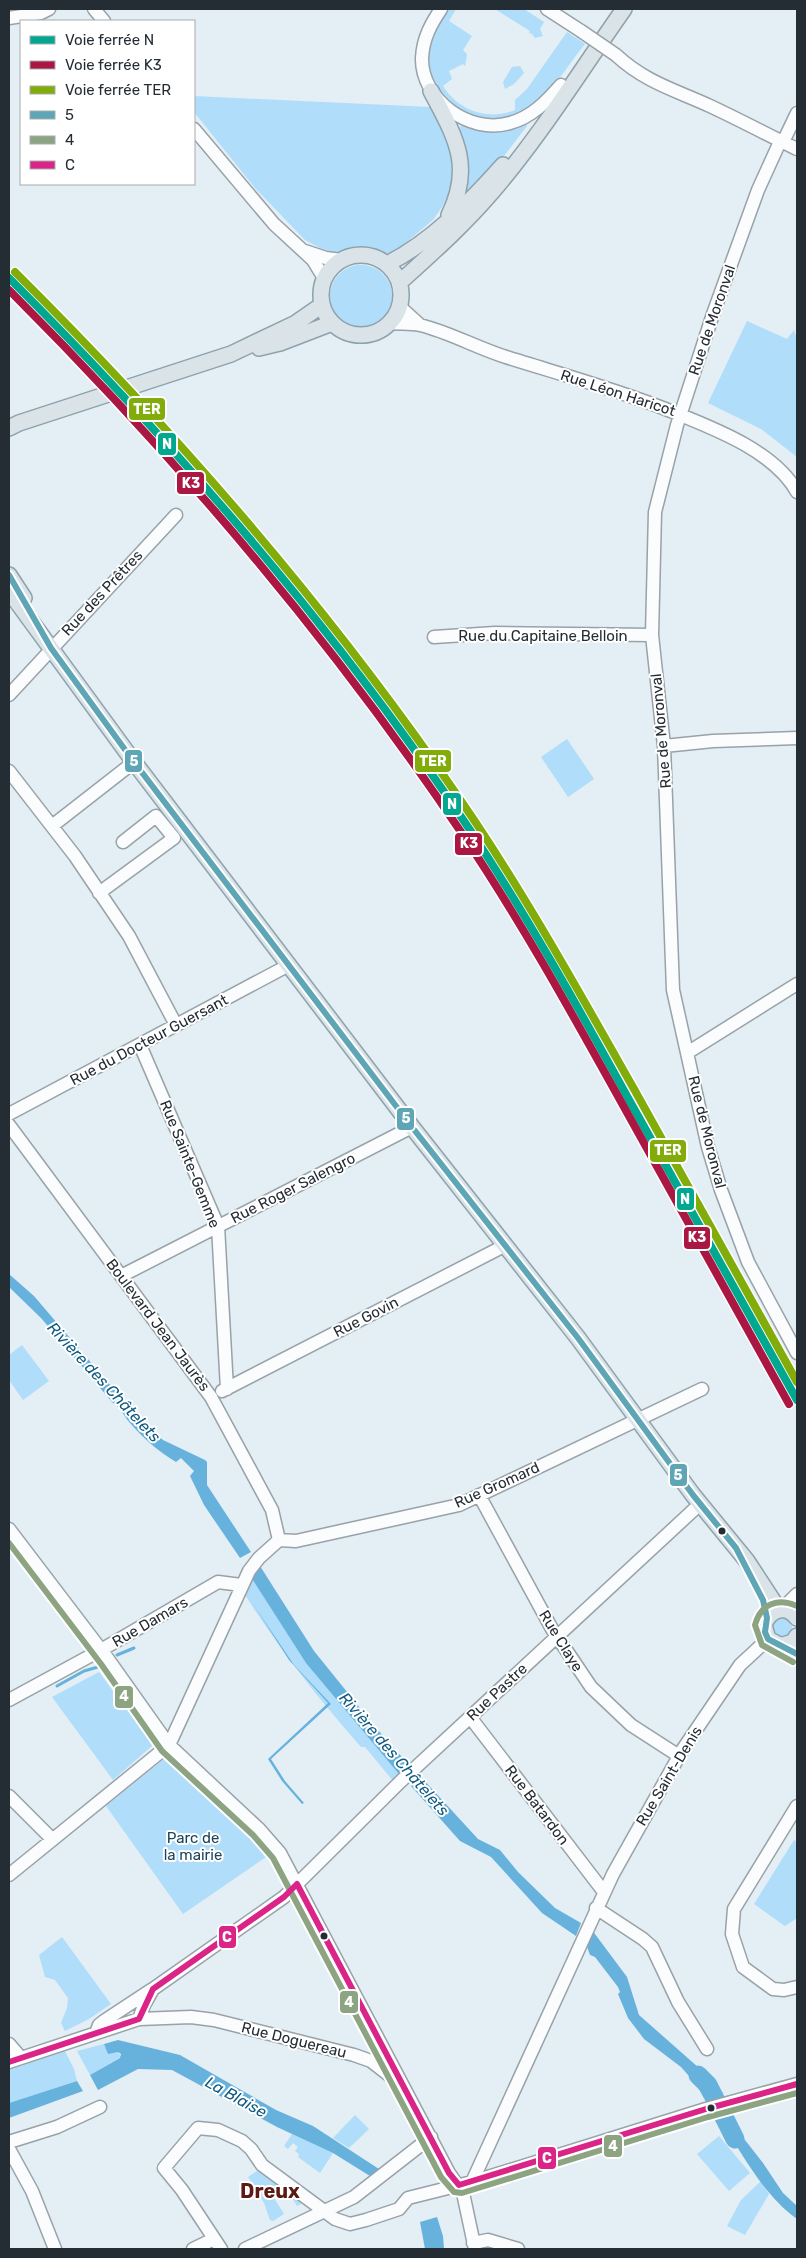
<svg xmlns="http://www.w3.org/2000/svg" width="806" height="2258" font-family="Rubik,sans-serif">
<style>
.green{fill:#b0ddfa}
.water{fill:#67b2dd}
.lines{fill:none;stroke-linecap:round;stroke-linejoin:round}
.stream{stroke:#67b2dd;stroke-width:3}
.river{stroke:#67b2dd;stroke-width:19}
.minor-casing{stroke:#98a2a7;stroke-width:15}
.major-casing{stroke:#8ea2ac;stroke-width:18}
.minor{stroke:#fbfcfe;stroke-width:12}
.major{stroke:#d9e3e8;stroke-width:15}
.minor-bridge-casing{stroke:#98a2a7;stroke-width:15;stroke-linecap:butt}
.minor-bridge{stroke:#fbfcfe;stroke-width:12}
.bus-1-casing{stroke:#fff;stroke-width:10}
.bus-2-casing{stroke:#fff;stroke-width:10}
.bus-3-casing{stroke:#fff;stroke-width:10}
.bus-1{stroke:#5ea6b6;stroke-width:6}
.bus-2{stroke:#8da482;stroke-width:6}
.bus-3{stroke:#da2488;stroke-width:6}
.rail-1-casing{stroke:#fff;stroke-width:11}
.rail-2-casing{stroke:#fff;stroke-width:11}
.rail-3-casing{stroke:#fff;stroke-width:11}
.rail-1{stroke:#00a88f;stroke-width:8}
.rail-2{stroke:#aa1743;stroke-width:8}
.rail-3{stroke:#82ac0a;stroke-width:8}
.bus-dot{fill:#242d34;stroke:#fff;stroke-width:2}
.labels{text-anchor:middle;dominant-baseline:central;stroke-width:4;stroke-linejoin:round;paint-order:stroke}
.street-label{font-size:15px;fill:#242d34;stroke:#fff}
.park-label{font-size:15px;fill:#1a435c;stroke:#fff}
.water-label{font-size:16px;font-style:italic;fill:#0f5b82;stroke:#fff}
.district-label{font-size:20px;font-weight:bold;fill:#5d1914;stroke:#fff}
.line-badge{stroke:#fff;stroke-width:2}
.badge-label{font-size:14px;text-anchor:middle;font-weight:bold;fill:#fff}
</style>
<rect width="100%" height="100%" fill="#e3eef5"/>
<path class="green" d="M449 9H456L449 21 472 36 463 50 467 54 465 66 463 64 449 71 452 79 443 86C459 111 488 121 515 110V100L527 89 567 32 585 44C567 66 550 96 527 111 484 137 426 104 429 54 430 37 440 23 449 9Z
M495 9H524L544 22 540 29 543 36 535 38 532 34 529 33 530 31Z
M520 66 524 73 514 84 505 89 503 82 512 67Z
M194 96 430 107 454 146V183L445 202 434 219 396 251 388 253 363 249 333 252 320 248 305 240 255 188 194 112Z
M526 123 527 126 504 156 462 198 458 128 463 125Z
M330 296a31 31 0 1 1 62 0a31 31 0 1 1-62 0Z
M747 321 787 339 794 330 797 339V457L761 429 708 403Z
M567 739 594 779 568 797 541 757Z
M22 1345 49 1381 23 1400 9 1380V1355Z
M254 1569 294 1640 404 1772 394 1782 365 1747H361C317 1697 277 1646 242 1590Z
M772 1627a10 10 0 1 1 20 0a10 10 0 1 1-20 0Z
M99 1672 153 1745 113 1780 52 1697Z
M169 1755 269 1855 183 1914 106 1806Z
M794 1840 797 1842V1918L785 1926 754 1904Z
M62 1937 111 2004 89 2019 65 2031 61 2023 67 2008 68 1998 55 1980 45 1977 39 1955Z
M104 2044 108 2053 118 2052 121 2057 90 2075 77 2051Z
M64 2049 74 2069 77 2081 9 2103V2067Z
M355 2115 369 2129 349 2148 333 2138Z
M292 2134 333 2153 320 2173 298 2157 299 2154 295 2151 298 2147 293 2143 288 2149 284 2146Z
M719 2136 750 2173 729 2191 697 2154Z
M260 2169 305 2202 297 2206 287 2190 274 2198 284 2214 273 2221 270 2220 264 2203 248 2177Z
M761 2181 769 2194 745 2235 727 2226 741 2200Z"/>
<path class="water" d="M9 1274 34 1296 140 1420 163 1440 205 1460 207 1462V1485L251 1552 240 1558 204 1505 190 1476 194 1471 181 1458 176 1462C159 1452 143 1438 131 1424 122 1414 123 1410 112 1402L41 1318 9 1287Z
M260 1566 314 1651 377 1729 409 1765 399 1774 306 1663 251 1577Z
M253 1604 294 1665 331 1704 271 1759 285 1781 304 1803 302 1804 282 1781 268 1759 328 1703 289 1660Z
M421 1777 478 1839 500 1850 518 1872 555 1908 581 1923 576 1936 542 1913 491 1857 460 1841 411 1786Z
M592 1930 627 1977 639 2015 707 2075 723 2093 704 2098 696 2084 681 2067 644 2039 628 2018 618 1994 620 1992 618 1987 595 1957 590 1955 586 1944Z
M118 2040 180 2055 276 2110 313 2126 379 2169 370 2176 333 2153 277 2127 172 2070 138 2069 98 2090 90 2075 120 2058 121 2054 118 2052 108 2054 104 2044Z
M77 2081 83 2091 9 2118V2103Z
M727 2117 763 2163 783 2193 797 2206V2219C763 2195 743 2154 719 2119Z
M437 2217 443 2236 444 2249H425L420 2222Z"/>
<g class="lines">
<path class="stream" d="M117 1655 134 1648
M57 1686 84 1671 98 1667"/>
<path class="river" d="M698 2075 708 2085 735 2139"/>
<defs>
<path id="minor" d="M94 9 104 21
M441 9C431 24 423 38 422 58 421 100 470 135 510 123 532 117 547 101 561 85
M547 9 581 31
M9 18 41 13 49 9
M616 55C645 82 675 90 710 106 740 120 768 135 797 149
M797 113 784 140 778 146 758 190 713 314 677 425 655 512 652 635 664 746 673 990 708 1147 721 1190 748 1262 797 1353
M194 129 274 224 313 260 324 278
M305 251 326 258 342 260
M399 306 420 325
M390 323C400 324 411 323 420 325 449 332 477 348 506 357 560 374 615 389 668 410 710 427 774 450 797 492
M434 637 495 633 652 635
M9 695 176 515
M664 746 713 741 797 738
M9 771 75 856 129 936 176 1025
M52 826 134 762
M99 893 174 838 156 816 123 842
M140 1045 218 1226 227 1389
M687 1053 797 984
M9 1114 289 965
M9 1125 211 1397 272 1510 279 1540
M121 1276 412 1127
M222 1391 504 1246
M479 1495 552 1629 591 1687 631 1725 679 1756
M9 1529 108 1659 169 1745 259 1829 280 1853 449 2173 463 2193 475 2249
M279 1540 296 1541 459 1505 702 1389
M782 1609 797 1594
M9 1700 101 1650 218 1582 241 1585
M470 1717 604 1892
M9 1796 52 1839
M797 1806 734 1909 732 1934 743 1967 773 1989 784 1990 797 1987
M9 1875 169 1745 249 1571 259 1558 279 1540
M596 1908 643 1939 652 1947 678 2002 707 2049
M139 2019 144 2005 153 1989 284 1897 400 1782 700 1504
M96 2033 99 2025 104 2021 151 1990
M9 2044 21 2058
M9 2062 139 2019 191 2017 214 2020 354 2055 371 2061 398 2082
M9 2142 57 2127 100 2107
M9 2149 32 2191 55 2249
M472 2182 613 1874 683 1749 740 1665 768 1639
M473 2243 488 2240 518 2249
M193 2249 214 2239
M221 2249 182 2190 164 2168 198 2128 218 2130 242 2141 251 2149 262 2165 335 2219 350 2224 366 2220 399 2209 408 2198 472 2182 706 2109 797 2084
M245 2249 354 2197 431 2137"/>
<path id="major" d="M431 91C454 135 474 165 449 215
M321 295a40 40 0 1 1 80 0a40 40 0 1 1-80 0Z
M387 264C431 242 470 202 503 165
M399 283C431 254 464 225 492 192 541 135 581 70 624 9
M259 348 280 343 332 323
M9 428 19 423 231 354 296 323 322 305
M9 575 24 598
M9 591 134 762 412 1127 578 1338 693 1495 747 1561 779 1610
M797 1618C786 1604 770 1609 764 1625L768 1639 797 1654
M783 1645 793 1642 797 1636"/>
</defs>
<use href="#minor" class="minor-casing"/>
<use href="#major" class="major-casing"/>
<use href="#minor" class="minor"/>
<use href="#major" class="major"/>
<defs>
<path id="minor-bridge" d="M581 31 616 55"/>
</defs>
<use href="#minor-bridge" class="minor-bridge-casing"/>
<use href="#minor-bridge" class="minor-bridge"/>
<defs>
<path id="bus-1" d="M9 575 51 648 134 762 412 1127 578 1338 693 1495 736 1548 763 1600 767 1618 765 1632 768 1639 797 1654"/>
<path id="bus-2" d="M9 1543 101 1664 162 1751 253 1835 273 1858 441 2177 454 2192 462 2193 708 2117 797 2093
M793 1662 762 1645 755 1625C761 1603 778 1598 797 1606"/>
<path id="bus-3" d="M9 2062 139 2019 153 1989 284 1897 297 1884 449 2173 459 2185 706 2109 797 2084"/>
</defs>
<use href="#bus-1" class="bus-1-casing"/>
<use href="#bus-2" class="bus-2-casing"/>
<use href="#bus-3" class="bus-3-casing"/>
<use href="#bus-1" class="bus-1"/>
<use href="#bus-2" class="bus-2"/>
<use href="#bus-3" class="bus-3"/>
<defs>
<path id="rail-1" d="M9 278C179 448 336 629 470 830 527 916 578 1007 628 1098 685 1198 741 1299 797 1400"/>
<path id="rail-2" d="M9 290C176 457 329 636 461 832 519 918 569 1008 619 1098 676 1200 733 1302 789 1404"/>
<path id="rail-3" d="M15 272C186 442 342 623 476 823 533 909 583 999 634 1089 688 1187 743 1284 797 1382"/>
</defs>
<use href="#rail-1" class="rail-1-casing"/>
<use href="#rail-2" class="rail-2-casing"/>
<use href="#rail-3" class="rail-3-casing"/>
<use href="#rail-1" class="rail-1"/>
<use href="#rail-2" class="rail-2"/>
<use href="#rail-3" class="rail-3"/>
</g>
<g class="bus-dot">
<circle cx="722" cy="1531" r="4.5"/>
<circle cx="324" cy="1936" r="4.5"/>
<circle cx="711" cy="2108" r="4.5"/>
</g>
<g class="labels">
<g class="street-label">
<text transform="translate(712 320) rotate(-71)">Rue de Moronval</text>
<text transform="translate(618 393) rotate(18)">Rue Léon Haricot</text>
<text transform="translate(102 593) rotate(-47)">Rue des Prêtres</text>
<text x="543" y="636">Rue du Capitaine Belloin</text>
<text transform="translate(661 731) rotate(-95)">Rue de Moronval</text>
<text transform="translate(149 1040) rotate(-28)">Rue du Docteur Guersant</text>
<text transform="translate(707 1132) rotate(76)">Rue de Moronval</text>
<text transform="translate(190 1164) rotate(68)">Rue Sainte-Gemme</text>
<text transform="translate(293 1188) rotate(-27)">Rue Roger Salengro</text>
<text transform="translate(366 1317) rotate(-27)">Rue Govin</text>
<text transform="translate(158 1325) rotate(53)">Boulevard Jean Jaurès</text>
<text transform="translate(497 1485) rotate(-24)">Rue Gromard</text>
<text transform="translate(150 1622) rotate(-30)">Rue Damars</text>
<text transform="translate(561 1641) rotate(58)">Rue Claye</text>
<text transform="translate(497 1692) rotate(-43)">Rue Pastre</text>
<text transform="translate(669 1776) rotate(-59)">Rue Saint-Denis</text>
<text transform="translate(537 1805) rotate(53)">Rue Batardon</text>
<text transform="translate(294 2040) rotate(14)">Rue Doguereau</text>
</g>
<g class="park-label">
<text x="193" y="1838">Parc de<tspan x="193" dy="17">la mairie</tspan></text>
</g>
<g class="water-label">
<text transform="translate(104 1382) rotate(47)">Rivière des Châtelets</text>
<text transform="translate(394 1754) rotate(49)">Rivière des Châtelets</text>
<text transform="translate(236 2097) rotate(29)">La Blaise</text>
</g>
<g class="district-label">
<text x="270" y="2191">Dreux</text>
</g>
</g>
<g class="line-badge">
<rect x="128" y="397" width="38" height="24" rx="5" fill="#82ac0a"/>
<rect x="157" y="432" width="20" height="24" rx="5" fill="#00a88f"/>
<rect x="176" y="471" width="29" height="24" rx="5" fill="#aa1743"/>
<rect x="414" y="749" width="38" height="24" rx="5" fill="#82ac0a"/>
<rect x="124" y="749" width="19" height="24" rx="5" fill="#5ea6b6"/>
<rect x="442" y="792" width="20" height="24" rx="5" fill="#00a88f"/>
<rect x="454" y="832" width="29" height="24" rx="5" fill="#aa1743"/>
<rect x="396" y="1107" width="19" height="24" rx="5" fill="#5ea6b6"/>
<rect x="649" y="1139" width="38" height="24" rx="5" fill="#82ac0a"/>
<rect x="676" y="1187" width="19" height="24" rx="5" fill="#00a88f"/>
<rect x="683" y="1226" width="28" height="24" rx="5" fill="#aa1743"/>
<rect x="669" y="1463" width="19" height="24" rx="5" fill="#5ea6b6"/>
<rect x="114" y="1685" width="20" height="24" rx="5" fill="#8da482"/>
<rect x="218" y="1925" width="19" height="24" rx="5" fill="#da2488"/>
<rect x="339" y="1990" width="20" height="24" rx="5" fill="#8da482"/>
<rect x="603" y="2134" width="20" height="24" rx="5" fill="#8da482"/>
<rect x="537" y="2146" width="20" height="24" rx="5" fill="#da2488"/>
</g>
<g class="badge-label">
<text x="147" y="414">TER</text>
<text x="167" y="449">N</text>
<text x="191" y="488">K3</text>
<text x="433" y="766">TER</text>
<text x="134" y="766">5</text>
<text x="452" y="809">N</text>
<text x="469" y="848">K3</text>
<text x="406" y="1123">5</text>
<text x="668" y="1155">TER</text>
<text x="685" y="1204">N</text>
<text x="697" y="1242">K3</text>
<text x="678" y="1480">5</text>
<text x="124" y="1701">4</text>
<text x="227" y="1942">C</text>
<text x="349" y="2007">4</text>
<text x="613" y="2151">4</text>
<text x="547" y="2163">C</text>
</g>
<rect width="806" height="2258" fill="none" stroke="#242d34" stroke-width="20"/>
<rect x="20" y="20" width="175" height="165" fill="#ffffff" stroke="#a7abae"/>
<rect x="30" y="36" width="25" height="8" fill="#00a88f" stroke="#a7abae"/>
<text x="65" y="45" font-size="15" fill="#242d34">Voie ferrée N</text>
<rect x="30" y="61" width="25" height="8" fill="#aa1743" stroke="#a7abae"/>
<text x="65" y="70" font-size="15" fill="#242d34">Voie ferrée K3</text>
<rect x="30" y="86" width="25" height="8" fill="#82ac0a" stroke="#a7abae"/>
<text x="65" y="95" font-size="15" fill="#242d34">Voie ferrée TER</text>
<rect x="30" y="111" width="25" height="8" fill="#5ea6b6" stroke="#a7abae"/>
<text x="65" y="120" font-size="15" fill="#242d34">5</text>
<rect x="30" y="136" width="25" height="8" fill="#8da482" stroke="#a7abae"/>
<text x="65" y="145" font-size="15" fill="#242d34">4</text>
<rect x="30" y="161" width="25" height="8" fill="#da2488" stroke="#a7abae"/>
<text x="65" y="170" font-size="15" fill="#242d34">C</text>
</svg>
